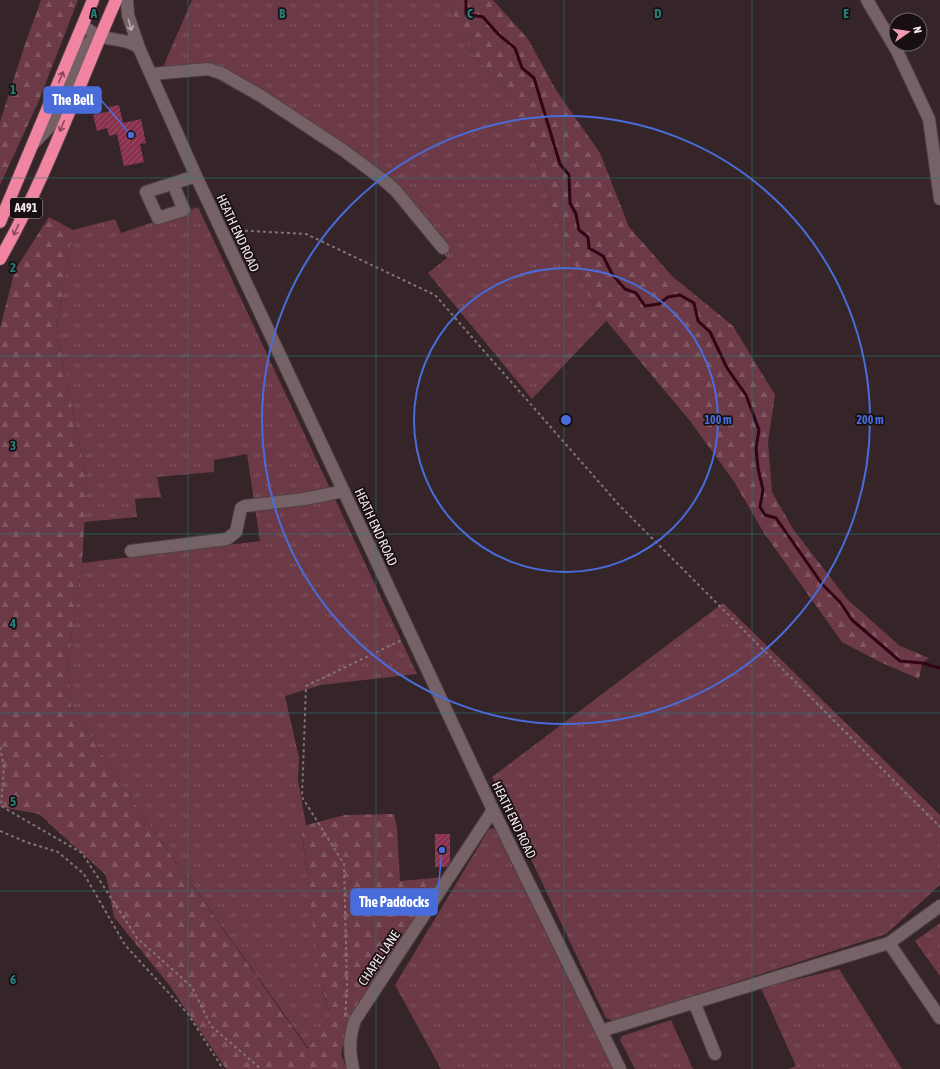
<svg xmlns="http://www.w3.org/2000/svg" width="940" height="1069" font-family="'Asap Condensed',sans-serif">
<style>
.grass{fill:url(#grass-tufts)}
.forest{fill:url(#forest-firs)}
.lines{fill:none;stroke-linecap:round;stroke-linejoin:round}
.stream{stroke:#310515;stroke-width:3}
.building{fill:url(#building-hatch)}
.minor-casing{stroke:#504145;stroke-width:14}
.highway-casing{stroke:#504145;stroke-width:14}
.path{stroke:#827377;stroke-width:2;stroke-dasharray:3 3;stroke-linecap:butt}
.minor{stroke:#766166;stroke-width:12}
.highway{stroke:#f184a1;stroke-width:12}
.oneway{stroke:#bbabae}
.oneway2{stroke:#844a59}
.grid{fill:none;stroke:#26817a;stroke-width:1;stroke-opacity:0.55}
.ring{fill:none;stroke:#486ddb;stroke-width:2}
.labels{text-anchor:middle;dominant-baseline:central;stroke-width:3.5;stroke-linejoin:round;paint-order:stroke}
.shield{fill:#170f11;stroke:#b1a6a8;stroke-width:1}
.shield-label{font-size:12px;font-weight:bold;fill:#f3e7e9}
.street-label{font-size:13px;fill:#f3e7e9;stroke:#170f11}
.grid-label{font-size:13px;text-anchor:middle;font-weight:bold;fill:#26817a;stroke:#170f11;stroke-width:3.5;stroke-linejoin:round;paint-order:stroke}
.centre{fill:#486ddb;stroke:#170f11;stroke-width:2}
.ring-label{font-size:12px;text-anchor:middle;font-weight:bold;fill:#486ddb;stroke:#170f11;stroke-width:3.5;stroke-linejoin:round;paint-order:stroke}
.leader{fill:none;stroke:#486ddb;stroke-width:1.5}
.callout-dot{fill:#486ddb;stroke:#170f11;stroke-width:1.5}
.callout{fill:#486ddb;stroke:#486ddb;stroke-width:1.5}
.callout-label{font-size:14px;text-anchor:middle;font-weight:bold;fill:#fff}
</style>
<defs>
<pattern id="grass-tufts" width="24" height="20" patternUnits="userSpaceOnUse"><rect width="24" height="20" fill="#6c3947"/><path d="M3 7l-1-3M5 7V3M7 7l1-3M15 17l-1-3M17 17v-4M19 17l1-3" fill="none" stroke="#815662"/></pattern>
<pattern id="forest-firs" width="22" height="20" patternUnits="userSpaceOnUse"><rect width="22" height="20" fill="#6c3947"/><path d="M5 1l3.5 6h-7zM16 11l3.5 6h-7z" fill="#815662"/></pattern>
<pattern id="building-hatch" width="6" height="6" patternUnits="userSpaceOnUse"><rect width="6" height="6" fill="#89324d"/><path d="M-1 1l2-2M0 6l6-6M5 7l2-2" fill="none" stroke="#9a5067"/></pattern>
</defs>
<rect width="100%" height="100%" fill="#352428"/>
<path class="grass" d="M192 0H446L474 56 504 86 524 129 566 245 593 305 607 320 532 399 428 273 447 258 390 188 268 108 208 74 162 69Z
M198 207 417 674 321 685 285 696 299 758 298 780 306 825 301 829 324 994 330 1016 309 1049 132 800 71 707 68 660 82 563 260 541 247 454 214 460V472L157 477 161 497 135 499 137 517 84 522 87 481 56 329 73 230 115 219 121 233Z
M723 603 940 815V885L886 934 614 1021 606 1018 492 777Z
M495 828 613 1069H441L395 985 489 829Z
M940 923V976L915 941Z
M839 969 902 1069H788L796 1066 761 988Z
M671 1020 693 1069H635L620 1040 622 1036Z"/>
<path class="forest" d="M41 0H78L38 103 0 185V122L25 44Z
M446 0H493L528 39 556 90 600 153 629 227 672 276 733 326 775 395 768 442 772 492 793 529 847 599 900 646 929 658 922 663 919 679 880 662 842 642 764 533 733 480 690 421 593 305 566 245 524 129 504 86 474 56Z
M49 217 73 230 56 329 87 481 82 563 68 660 71 707 132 800 308 1049 330 1016C313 955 311 891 301 828L306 825 345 815 394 814 397 828 400 881 444 877 349 1021 341 1054 347 1069H226L170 986 114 917 106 875 39 814 0 807V328L15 270Z"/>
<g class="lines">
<path class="stream" d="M466 0V14L483 17 499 35 515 48 522 68 534 78 560 164 569 175 570 203 576 214 579 230 588 237 589 248 603 256 612 274 625 289 636 293 645 306 659 304 668 297 680 295 694 303 698 321 710 332 727 368 746 395 759 430 756 448 758 468 763 490 760 507 765 515 776 518 822 584 840 602 852 620 900 661 922 663 940 668"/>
</g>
<path class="building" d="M119 105 123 123 141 119 146 143 140 144 144 162 124 166 117 134 109 136 107 128 97 131 93 115 110 111 109 107Z
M435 834H450V862L447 867H435Z"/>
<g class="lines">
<defs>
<path id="minor" d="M127 0 128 15 139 48
M867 0 897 51 929 119 940 199
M83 26C88 29 93 33 99 36 113 41 126 38 139 48L196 176 493 810 620 1069
M151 74 208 69 221 73 261 96 343 150 386 182 396 191 443 248
M33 144 51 125 86 45 92 40 101 36
M173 184 184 210 158 218 146 192 196 176
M131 551 227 539 236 532 241 508 245 506 304 499 344 491
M889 943 940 1018
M694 1002 715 1054
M601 1031 889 943 940 906
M353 1069C349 1051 349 1037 355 1020L493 810"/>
<path id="highway" d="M0 222 93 0
M0 259C47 177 78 86 116 0"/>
</defs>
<use href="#minor" class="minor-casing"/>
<use href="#highway" class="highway-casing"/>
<path class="path" d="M233 230 306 234 435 295 619 505 940 827
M0 747 4 767 1 806 82 853 137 938 192 987 211 1026 261 1069
M0 831 26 842 58 852 84 874 125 945 188 1014 223 1069
M345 1016 347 989 344 864 302 797 306 686 402 640"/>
<use href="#minor" class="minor"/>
<use href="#highway" class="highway"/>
</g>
<defs><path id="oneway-shaft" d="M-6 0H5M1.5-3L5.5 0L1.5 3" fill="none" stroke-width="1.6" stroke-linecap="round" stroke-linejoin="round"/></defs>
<use class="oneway" href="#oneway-shaft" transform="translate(130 25) rotate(74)"/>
<g class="oneway2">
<use href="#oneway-shaft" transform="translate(61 77) rotate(-67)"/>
<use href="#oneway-shaft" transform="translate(62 126) rotate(113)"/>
<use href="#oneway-shaft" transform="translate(16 230) rotate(115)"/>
</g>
<path class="grid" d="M188 0V1069M376 0V1069M564 0V1069M752 0V1069M0 178H940M0 356H940M0 534H940M0 713H940M0 891H940"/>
<g class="ring">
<circle cx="566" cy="420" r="152"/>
<circle cx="566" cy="420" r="304"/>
</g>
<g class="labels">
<rect class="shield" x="10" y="198" width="32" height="20" rx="3"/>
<g class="shield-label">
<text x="26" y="208">A491</text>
</g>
<g class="street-label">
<text transform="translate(238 233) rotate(65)">HEATH END ROAD</text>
<text transform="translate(376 527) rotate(65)">HEATH END ROAD</text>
<text transform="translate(514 820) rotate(64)">HEATH END ROAD</text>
<text transform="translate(379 958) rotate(-56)">CHAPEL LANE</text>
</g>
</g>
<g class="grid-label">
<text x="94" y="18">A</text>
<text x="282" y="18">B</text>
<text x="470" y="18">C</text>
<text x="658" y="18">D</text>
<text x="846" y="18">E</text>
<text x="13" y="94">1</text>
<text x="13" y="272">2</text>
<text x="13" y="450">3</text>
<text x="13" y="628">4</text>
<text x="13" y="806">5</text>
<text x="13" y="984">6</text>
</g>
<circle cx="566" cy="420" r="6" class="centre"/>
<g class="ring-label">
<text x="718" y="424">100 m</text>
<text x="870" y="424">200 m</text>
</g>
<path class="leader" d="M131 135L101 100M442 850L437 902"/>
<g class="callout-dot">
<circle cx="131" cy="135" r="4"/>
<circle cx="442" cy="850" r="4"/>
</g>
<g class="callout">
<rect x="44" y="87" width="57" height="26" rx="4"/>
<rect x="351" y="889" width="86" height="26" rx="4"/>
</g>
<g class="callout-label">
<text x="73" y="105">The Bell</text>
<text x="394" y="907">The Paddocks</text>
</g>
<g transform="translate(908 32) rotate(77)"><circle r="19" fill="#170f11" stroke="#6f6567"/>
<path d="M0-3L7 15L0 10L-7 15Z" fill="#f29ab0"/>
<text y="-6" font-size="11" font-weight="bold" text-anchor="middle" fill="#f3e7e9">N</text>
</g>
</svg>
